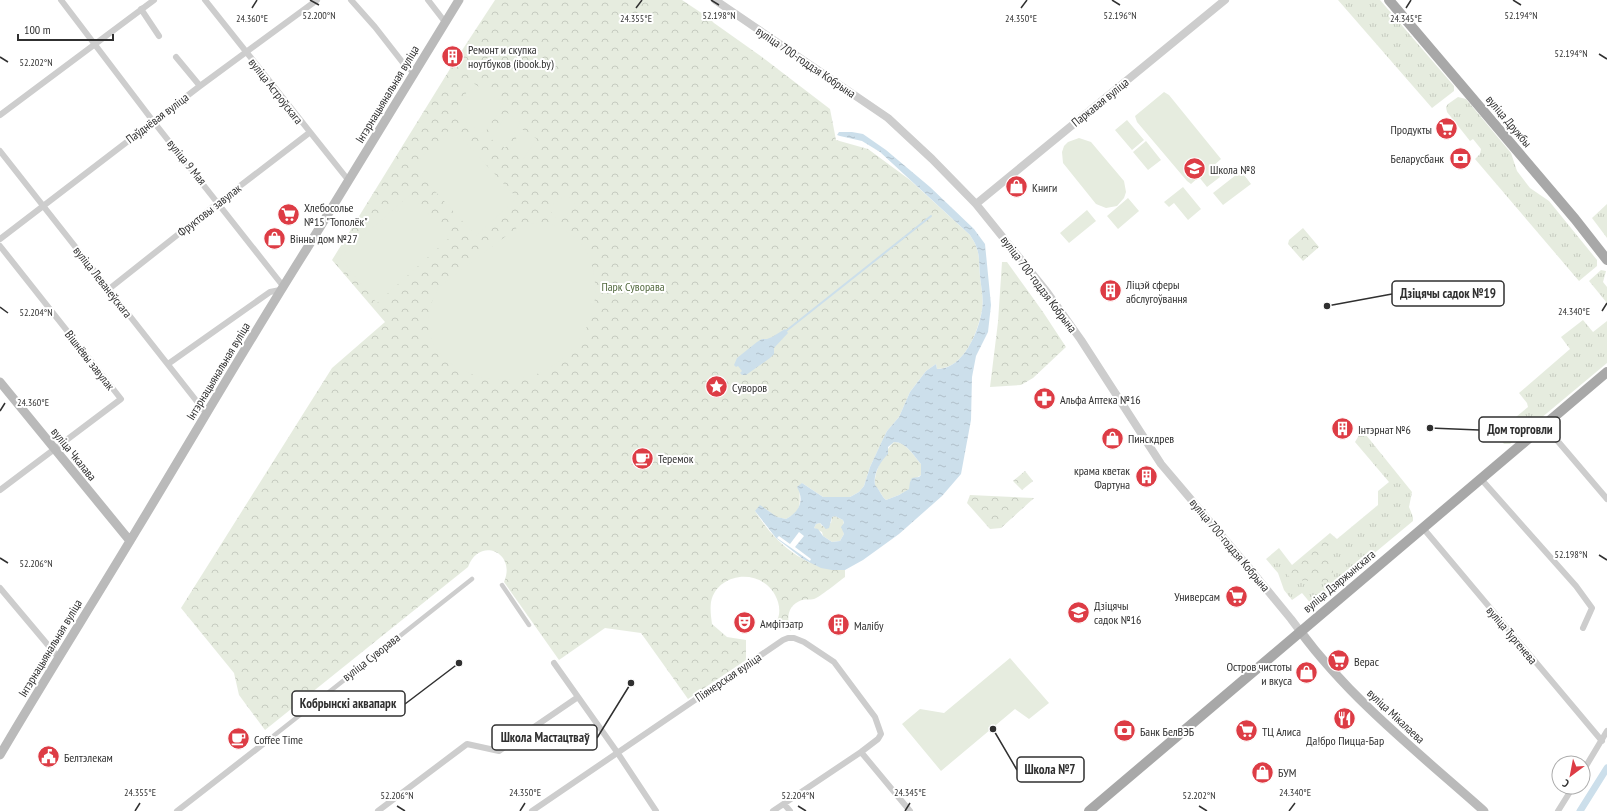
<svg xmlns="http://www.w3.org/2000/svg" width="1607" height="811" font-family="'PT Sans Narrow',sans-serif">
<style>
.grass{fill:url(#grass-tufts)}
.forest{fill:url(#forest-crowns)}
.garden{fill:#e6ecdf}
.water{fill:url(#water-ripples);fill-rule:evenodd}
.pier{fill:#fff}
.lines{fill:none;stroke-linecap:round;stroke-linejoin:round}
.stream{stroke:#ccdfeb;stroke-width:2}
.canal{stroke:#ccdfeb;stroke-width:7}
.pedestrian{stroke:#cdcdcd;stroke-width:4.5}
.minor{stroke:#cdcdcd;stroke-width:6}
.tertiary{stroke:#cdcdcd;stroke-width:8}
.secondary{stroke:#bababa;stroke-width:9}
.primary{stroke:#a8a8a8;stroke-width:10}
.ticks{fill:none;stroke:#303030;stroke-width:1.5}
.labels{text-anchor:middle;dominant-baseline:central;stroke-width:4;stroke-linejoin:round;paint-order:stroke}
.poi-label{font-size:12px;fill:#303030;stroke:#fff;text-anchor:start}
.street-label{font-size:12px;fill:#303030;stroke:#fff}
.park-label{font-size:12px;fill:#536a3f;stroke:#fff}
.ticks-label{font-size:10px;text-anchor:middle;fill:#303030;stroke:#fff;stroke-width:4;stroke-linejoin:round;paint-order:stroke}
.leader{fill:none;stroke:#303030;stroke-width:1.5}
.callout-dot{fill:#303030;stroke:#fff;stroke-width:1.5}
.callout{fill:#fff;stroke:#303030;stroke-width:1.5}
.callout-label{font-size:13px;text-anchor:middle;font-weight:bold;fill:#303030}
</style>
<defs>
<pattern id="grass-tufts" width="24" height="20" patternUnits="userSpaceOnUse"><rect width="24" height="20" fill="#e6ecdf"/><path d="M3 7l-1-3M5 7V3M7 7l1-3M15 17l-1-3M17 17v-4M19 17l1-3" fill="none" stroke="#c6cbc0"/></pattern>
<pattern id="forest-crowns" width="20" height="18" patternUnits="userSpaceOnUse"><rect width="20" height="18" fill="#e6ecdf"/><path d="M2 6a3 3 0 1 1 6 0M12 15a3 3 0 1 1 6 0" fill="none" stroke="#c6cbc0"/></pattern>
<pattern id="water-ripples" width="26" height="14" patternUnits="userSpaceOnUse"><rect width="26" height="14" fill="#ccdfeb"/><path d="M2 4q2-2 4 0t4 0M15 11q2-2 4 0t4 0" fill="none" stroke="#b0c0ca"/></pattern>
</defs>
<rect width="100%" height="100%" fill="#fff"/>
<path class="grass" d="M1338 0H1380L1454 86V91L1432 108Z
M1458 97 1466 99 1511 153 1517 171 1530 188 1549 201 1597 260V266L1579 281 1475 159 1480 154 1481 149 1473 139 1470 141 1447 112 1446 107 1448 104Z
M1607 204V238L1592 218Z
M1601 270 1606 271 1603 282 1607 287V303L1589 281Z
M1583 320 1593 332 1607 321V363L1510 444H1504L1492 430 1495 428 1500 430 1528 407 1527 403 1519 393 1570 349 1561 337Z
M1362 430 1412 492 1409 507 1413 517V521L1312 605 1302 593 1292 600 1284 590 1278 573 1266 559 1279 548 1292 565 1330 533 1337 539 1378 505V491L1389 482 1355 442Z"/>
<path class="forest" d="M495 0H682L709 18 714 23 762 57 830 109 836 140 868 149 910 180 970 235C972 239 975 242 976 246 980 255 979 266 980 276 981 288 984 298 982 310 978 332 964 369 937 369L936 364 926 371 910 392 899 417 887 431 870 467 864 486 859 492 850 497H823L802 483C795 500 808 508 786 519L776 517 767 510 755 511C774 542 807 571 845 570V577C838 582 820 597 814 599 810 600 806 599 802 600 787 605 786 619 791 631L776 622C780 616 780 609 778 602 767 567 718 570 711 602 710 609 711 617 712 624L727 637 746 640V660L688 699 641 633 605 628 559 660 504 582C517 552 479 536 468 567L265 730 239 695 234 673 181 608 332 368 385 322 332 260 453 64Z
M1303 228 1319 247 1303 261 1288 244 1289 240Z
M1002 262H1007L1043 312 1066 347 1033 378 1021 385 990 387 998 322Z
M894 442C906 442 914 456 921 464V475L910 482V489L899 495 886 500C881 496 880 490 875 486 873 473 885 450 894 442Z
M1025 471 1033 481 1022 490 1013 481Z
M970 495 1034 498 1001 528 990 529 967 503Z
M835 516 843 520C845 525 842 529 844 534L840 541 832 542 823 536 822 532 814 528 816 524 820 523 822 526 831 523 832 517Z
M1327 538 1334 577 1328 582 1292 580 1286 573Z"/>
<path class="garden" d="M473 83 504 103 484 134 452 114Z
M1164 92 1169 95 1221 159 1212 167 1220 177 1207 187 1199 177 1191 184 1187 181 1137 122 1135 116Z
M507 113 521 122 505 148 491 139Z
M1127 120 1144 140 1132 150 1115 130Z
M452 128 517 198 476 236 412 166Z
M522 129 537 139 523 159 509 150Z
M1079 138 1091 142 1124 181 1126 192 1124 198 1117 206 1106 208 1096 204 1063 163 1062 152 1064 146 1068 142Z
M1146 141 1161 160 1148 170 1133 152Z
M1241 171 1251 184 1223 205 1213 193Z
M1183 187 1201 209 1188 220 1174 203 1169 207 1164 202Z
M411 194 449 238 377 303 339 257Z
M567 194 577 206 558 220 548 208Z
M1128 198 1139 211 1118 229 1107 216Z
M1087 210 1096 221 1069 243 1060 233Z
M544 223C568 227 589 245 593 270 598 292 595 314 583 334 573 350 560 363 544 371 487 399 395 356 440 286L518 227 525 224Z
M1010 658 1049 703 1029 719 1015 709 941 771 902 724 920 709 944 713Z"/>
<path class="water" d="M839 132H852L863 134 886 150 930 187 974 229 985 244 991 305 988 332 976 356 972 377 971 420 961 474 942 496 899 534 863 560 845 570H832L821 568 803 559 776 538 755 511 760 505 777 517 786 519C799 512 805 501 797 487L802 483 823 497H850L859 492 864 486 870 467 883 439 887 431 899 417 910 392 926 371 936 364 937 369C963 370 979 331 982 310 984 298 981 288 980 276 979 266 980 255 976 246 975 242 972 239 970 235L880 152 862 141 840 136 837 135ZM894 442C906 442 914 456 921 464V475L919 477 912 478 910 482 909 489 899 495 886 500C881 496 880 490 875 485 873 474 880 462 888 454V447ZM835 516 843 520 844 523 841 527 844 534 840 541 832 542 823 536 818 529 814 528 816 524 820 523 826 529 829 528 832 517Z
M785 329 788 333 774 348V354L770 358 746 375H742L740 373 742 371 738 366 736 367 734 365 737 358 757 342 762 339H767L772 337Z"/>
<path class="pier" d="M799 532 804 536 795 547 811 559 810 561 777 538 779 536 790 544Z"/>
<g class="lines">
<path class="stream" d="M786 331 931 216"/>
<path class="canal" d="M1580 811 1607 768"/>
<path class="pedestrian" d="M502 585 529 625
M267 741 472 579"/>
<path class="minor" d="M61 0 153 121 283 286
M205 0 349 181
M351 0 375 27 407 68 414 72
M428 0 445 22
M141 9 159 36
M176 57 200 86
M0 115 154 0
M0 151 206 413
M0 239 200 86 317 0
M0 246 121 399 0 490
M109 289 219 202 309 133
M168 364 270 292 280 290
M1544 425 1607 499
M1481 479 1576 586 1592 608 1583 628
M1423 528 1602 741
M0 588 58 657
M554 663 617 752 656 811
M861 752 910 811
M1583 771 1607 731
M784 804 790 811
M177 811 267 741
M378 811 467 744 499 751 578 697
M532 811 783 640 788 638H794L804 642 834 662 875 717 881 734 878 739 861 752 773 811
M1558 811 1573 787"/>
<path class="tertiary" d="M715 0 888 118 932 159 976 204 1047 292 1081 340 1161 464 1250 569 1291 619 1300 631
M976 204 1225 0"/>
<path class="secondary" d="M0 382 130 541
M1300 631C1351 700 1420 754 1484 811
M0 755C44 680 91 606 136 531 193 437 248 342 306 250L459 0"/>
<path class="primary" d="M1389 0 1575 219 1607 260
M1089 811 1607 372"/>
</g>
<path class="ticks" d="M310 0 319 5M711 0 719 5M1112 0 1120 5M1513 0 1521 5M252 8 257 0M636 8 642 0M1021 8 1027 0M1406 8 1411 0M1599 54 1607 59M0 57 8 62M0 307 8 313M1602 311 1607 303M0 411 5 403M1599 555 1607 560M0 558 8 563M397 806 405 811M798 806 806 811M1199 806 1207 811M135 811 140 803M520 811 525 803M905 811 910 803M1289 811 1295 803"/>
<defs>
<symbol id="building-disc" viewBox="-11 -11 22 22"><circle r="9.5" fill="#dd3c45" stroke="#fff"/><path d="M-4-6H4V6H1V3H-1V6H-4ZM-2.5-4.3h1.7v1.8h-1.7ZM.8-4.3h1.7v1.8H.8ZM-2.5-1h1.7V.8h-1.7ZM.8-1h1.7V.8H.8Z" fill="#fff"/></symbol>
<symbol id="supermarket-disc" viewBox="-11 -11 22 22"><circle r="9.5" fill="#dd3c45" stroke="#fff"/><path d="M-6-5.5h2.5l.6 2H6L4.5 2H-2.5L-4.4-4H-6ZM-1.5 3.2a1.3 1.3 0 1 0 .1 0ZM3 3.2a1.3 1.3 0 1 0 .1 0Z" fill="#fff"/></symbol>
<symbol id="bank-disc" viewBox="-11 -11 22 22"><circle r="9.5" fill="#dd3c45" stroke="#fff"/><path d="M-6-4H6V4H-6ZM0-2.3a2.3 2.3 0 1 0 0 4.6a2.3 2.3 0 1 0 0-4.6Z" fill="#fff"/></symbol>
<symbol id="school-disc" viewBox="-11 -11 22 22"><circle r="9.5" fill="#dd3c45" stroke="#fff"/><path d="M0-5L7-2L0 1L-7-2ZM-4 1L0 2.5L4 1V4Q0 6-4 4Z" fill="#fff"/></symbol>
<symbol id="shop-disc" viewBox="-11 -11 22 22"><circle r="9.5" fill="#dd3c45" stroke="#fff"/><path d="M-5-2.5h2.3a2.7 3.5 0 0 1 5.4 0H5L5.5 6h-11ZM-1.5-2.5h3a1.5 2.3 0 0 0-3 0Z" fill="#fff"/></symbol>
<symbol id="sight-disc" viewBox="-11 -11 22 22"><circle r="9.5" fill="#dd3c45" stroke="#fff"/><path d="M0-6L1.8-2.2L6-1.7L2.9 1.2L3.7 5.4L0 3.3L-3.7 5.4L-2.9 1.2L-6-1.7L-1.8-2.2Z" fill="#fff"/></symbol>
<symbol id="pharmacy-disc" viewBox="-11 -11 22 22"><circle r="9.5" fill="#dd3c45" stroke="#fff"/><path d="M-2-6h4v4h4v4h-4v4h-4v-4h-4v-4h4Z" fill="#fff"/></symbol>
<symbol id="cafe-disc" viewBox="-11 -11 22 22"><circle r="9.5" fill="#dd3c45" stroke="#fff"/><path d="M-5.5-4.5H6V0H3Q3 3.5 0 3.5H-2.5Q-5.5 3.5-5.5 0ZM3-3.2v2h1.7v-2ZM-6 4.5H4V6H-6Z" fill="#fff"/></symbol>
<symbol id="theatre-disc" viewBox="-11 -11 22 22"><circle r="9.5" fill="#dd3c45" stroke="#fff"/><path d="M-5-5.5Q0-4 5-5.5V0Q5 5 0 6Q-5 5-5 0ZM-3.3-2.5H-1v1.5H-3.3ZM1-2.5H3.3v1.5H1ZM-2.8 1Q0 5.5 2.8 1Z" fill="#fff"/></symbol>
<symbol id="restaurant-disc" viewBox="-11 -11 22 22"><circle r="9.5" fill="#dd3c45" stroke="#fff"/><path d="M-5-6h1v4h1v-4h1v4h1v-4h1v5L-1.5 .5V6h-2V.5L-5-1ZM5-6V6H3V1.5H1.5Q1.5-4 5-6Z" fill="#fff"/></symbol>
<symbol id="civic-disc" viewBox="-11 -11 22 22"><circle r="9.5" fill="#dd3c45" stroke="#fff"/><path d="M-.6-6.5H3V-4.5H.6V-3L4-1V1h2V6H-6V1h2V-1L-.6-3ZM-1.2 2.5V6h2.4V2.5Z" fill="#fff"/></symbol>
</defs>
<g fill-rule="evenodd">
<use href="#building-disc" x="440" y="44" width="25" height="25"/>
<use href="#supermarket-disc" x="1434" y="116" width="25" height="25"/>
<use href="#bank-disc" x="1448" y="146" width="25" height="25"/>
<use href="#school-disc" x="1182" y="156" width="25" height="25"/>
<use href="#shop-disc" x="1004" y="174" width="25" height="25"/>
<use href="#supermarket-disc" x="276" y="202" width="25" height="25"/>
<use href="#shop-disc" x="262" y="226" width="25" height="25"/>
<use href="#building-disc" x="1098" y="278" width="25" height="25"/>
<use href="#sight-disc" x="704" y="374" width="25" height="25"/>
<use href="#pharmacy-disc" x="1032" y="386" width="25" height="25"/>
<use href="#building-disc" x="1330" y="416" width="25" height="25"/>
<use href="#shop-disc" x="1100" y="426" width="25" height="25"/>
<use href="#cafe-disc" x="630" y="446" width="25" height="25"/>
<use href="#building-disc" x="1134" y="464" width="25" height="25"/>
<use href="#supermarket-disc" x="1224" y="584" width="25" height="25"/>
<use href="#school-disc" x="1066" y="600" width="25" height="25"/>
<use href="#theatre-disc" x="732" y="610" width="25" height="25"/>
<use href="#building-disc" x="826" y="612" width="25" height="25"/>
<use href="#supermarket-disc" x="1326" y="648" width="25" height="25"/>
<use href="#shop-disc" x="1294" y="660" width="25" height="25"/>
<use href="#restaurant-disc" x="1332" y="706" width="25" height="25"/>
<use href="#bank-disc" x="1112" y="718" width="25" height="25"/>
<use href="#supermarket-disc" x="1234" y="718" width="25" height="25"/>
<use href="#cafe-disc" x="226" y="726" width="25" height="25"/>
<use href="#civic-disc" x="36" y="744" width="25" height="25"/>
<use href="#shop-disc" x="1250" y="760" width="25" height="25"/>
</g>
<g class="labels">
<g class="poi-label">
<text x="468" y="49">Ремонт и скупка<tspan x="468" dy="14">ноутбуков (ibook.by)</tspan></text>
<text x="1432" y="129" text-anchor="end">Продукты</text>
<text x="1444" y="158" text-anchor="end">Беларусбанк</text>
<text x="1210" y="169">Школа №8</text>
<text x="1032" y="187">Книги</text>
<text x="304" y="207">Хлебосолье<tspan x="304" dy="14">№15 "Тополёк"</tspan></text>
<text x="290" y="238">Вінны дом №27</text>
<text x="1126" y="284">Ліцэй сферы<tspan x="1126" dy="14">абслугоўвання</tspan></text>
<text x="732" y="387">Суворов</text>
<text x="1060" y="399">Альфа Аптека №16</text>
<text x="1358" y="429">Інтэрнат №6</text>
<text x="1128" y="438">Пинскдрев</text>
<text x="658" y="458">Теремок</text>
<text x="1130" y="470" text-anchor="end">крама кветак<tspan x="1130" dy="14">Фартуна</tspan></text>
<text x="1220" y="596" text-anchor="end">Универсам</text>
<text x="1094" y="605">Дзіцячы<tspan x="1094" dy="14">садок №16</tspan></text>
<text x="760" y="623">Амфітэатр</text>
<text x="854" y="625">Малібу</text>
<text x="1354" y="661">Верас</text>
<text x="1292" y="666" text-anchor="end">Остров чистоты<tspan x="1292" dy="14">и вкуса</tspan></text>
<text x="1140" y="731">Банк БелВЭБ</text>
<text x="1262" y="731">ТЦ Алиса</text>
<text x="254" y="739">Coffee Time</text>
<text x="1345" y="740" text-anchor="middle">Да!бро Пицца-Бар</text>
<text x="64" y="757">Белтэлекам</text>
<text x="1278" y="772">БУМ</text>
</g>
<g class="street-label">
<text transform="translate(806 62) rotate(34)">вуліца 700-годдзя Кобрына</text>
<text transform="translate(276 91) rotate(52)">вуліца Астроўскага</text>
<text transform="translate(387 94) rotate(-59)">Інтэрнацыянальная вуліца</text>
<text transform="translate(1100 102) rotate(-39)">Паркавая вуліца</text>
<text transform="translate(157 118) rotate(-37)">Паўднёвая вуліца</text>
<text transform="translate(1509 121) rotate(50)">вуліца Дружбы</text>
<text transform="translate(187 162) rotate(51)">вуліца 9 Мая</text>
<text transform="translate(209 210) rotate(-38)">Фруктовы завулак</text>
<text transform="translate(103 282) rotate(52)">вуліца Леванеўскага</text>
<text transform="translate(1039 284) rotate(53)">вуліца 700-годдзя Кобрына</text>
<text transform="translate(90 360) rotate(52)">Вішнёвы завулак</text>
<text transform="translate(218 371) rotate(-59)">Інтэрнацыянальная вуліца</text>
<text transform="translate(74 454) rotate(51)">вуліца Чкалава</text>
<text transform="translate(1230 545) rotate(50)">вуліца 700-годдзя Кобрына</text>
<text transform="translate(1339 581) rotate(-40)">вуліца Дзяржынскага</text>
<text transform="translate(1512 635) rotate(50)">вуліца Тургенева</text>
<text transform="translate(50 648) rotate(-59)">Інтэрнацыянальная вуліца</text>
<text transform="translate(371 657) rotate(-38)">вуліца Суворава</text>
<text transform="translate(728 677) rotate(-34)">Піянерская вуліца</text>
<text transform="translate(1396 716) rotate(43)">вуліца Мікалаева</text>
</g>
<g class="park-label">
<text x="633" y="286">Парк Суворава</text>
</g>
</g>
<g class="ticks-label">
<text x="1521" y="19">52.194°N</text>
<text x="319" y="19">52.200°N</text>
<text x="719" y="19">52.198°N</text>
<text x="1120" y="19">52.196°N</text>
<text x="252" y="22">24.360°E</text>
<text x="636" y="22">24.355°E</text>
<text x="1021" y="22">24.350°E</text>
<text x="1406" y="22">24.345°E</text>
<text x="1571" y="57">52.194°N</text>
<text x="36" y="66">52.202°N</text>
<text x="1574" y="315">24.340°E</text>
<text x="36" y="316">52.204°N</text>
<text x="33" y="406">24.360°E</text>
<text x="1571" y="558">52.198°N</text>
<text x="36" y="567">52.206°N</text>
<text x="140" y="796">24.355°E</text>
<text x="525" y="796">24.350°E</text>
<text x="910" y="796">24.345°E</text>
<text x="1295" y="796">24.340°E</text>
<text x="397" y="799">52.206°N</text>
<text x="798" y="799">52.204°N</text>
<text x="1199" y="799">52.202°N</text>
</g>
<path class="leader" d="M1327 306L1392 294M1430 428L1479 430M459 663L405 704M631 683L597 738M993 729L1017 770"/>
<g class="callout-dot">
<circle cx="1327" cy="306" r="4"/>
<circle cx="1430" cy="428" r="4"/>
<circle cx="459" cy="663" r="4"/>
<circle cx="631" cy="683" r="4"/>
<circle cx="993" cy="729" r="4"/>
</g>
<g class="callout">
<rect x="1392" y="281" width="112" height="25" rx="4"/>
<rect x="1479" y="417" width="81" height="25" rx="4"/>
<rect x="292" y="691" width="113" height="25" rx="4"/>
<rect x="492" y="725" width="105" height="25" rx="4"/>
<rect x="1017" y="757" width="67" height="25" rx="4"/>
</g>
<g class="callout-label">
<text x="1448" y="298">Дзіцячы садок №19</text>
<text x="1520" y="434">Дом торговли</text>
<text x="348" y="708">Кобрынскі аквапарк</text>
<text x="545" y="742">Школа Мастацтваў</text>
<text x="1050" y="774">Школа №7</text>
</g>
<g transform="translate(1571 775) rotate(212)"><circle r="19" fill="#ffffff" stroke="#acacac"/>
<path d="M0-3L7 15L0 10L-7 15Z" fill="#dd3c45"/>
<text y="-6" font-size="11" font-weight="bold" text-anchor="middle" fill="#303030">С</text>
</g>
<path d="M18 34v6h95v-6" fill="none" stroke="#303030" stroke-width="2"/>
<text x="24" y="34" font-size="12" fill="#303030" stroke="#ffffff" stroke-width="3" paint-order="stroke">100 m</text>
</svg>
